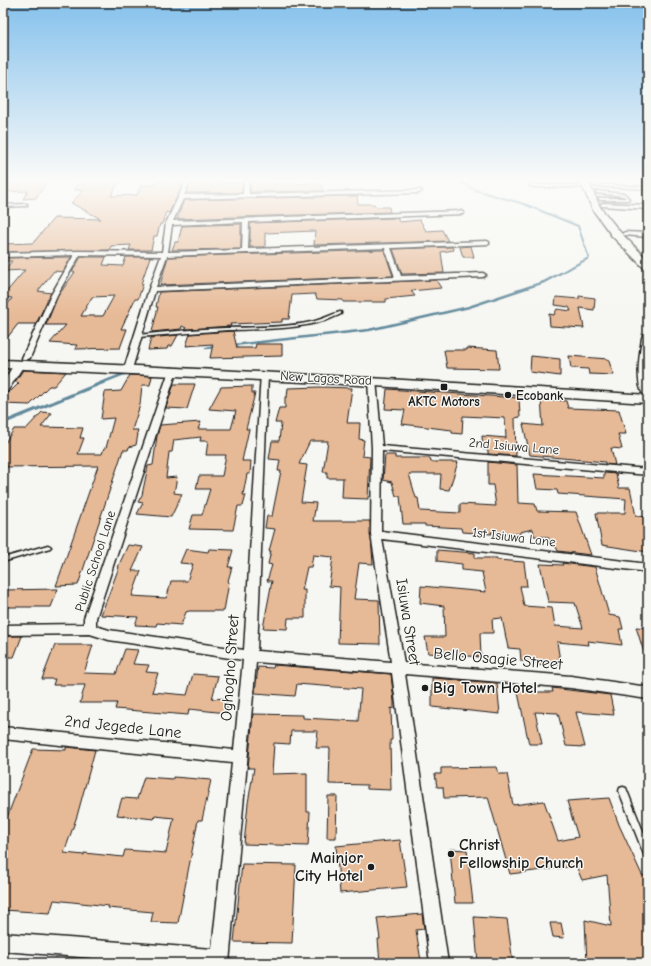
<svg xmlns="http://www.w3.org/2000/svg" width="651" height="966" font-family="'Comic Neue',sans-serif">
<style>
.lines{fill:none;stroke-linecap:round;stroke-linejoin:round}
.stream-far2{stroke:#628a9c;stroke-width:2}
.stream-far1{stroke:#628a9c;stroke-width:2.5}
.stream{stroke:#628a9c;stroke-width:3.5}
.building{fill:#e7ba97;stroke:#1c1c1c;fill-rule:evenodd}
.service-casing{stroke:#1c1c1c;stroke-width:3}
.minor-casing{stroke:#1c1c1c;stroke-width:3}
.tertiary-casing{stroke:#1c1c1c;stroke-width:3}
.secondary-casing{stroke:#1c1c1c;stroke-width:3}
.trunk-casing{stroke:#1c1c1c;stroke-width:3}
.service{fill:#f6f6f2;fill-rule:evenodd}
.minor{fill:#f6f6f2;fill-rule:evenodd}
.tertiary{fill:#f6f6f2;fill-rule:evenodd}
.secondary{fill:#f6f6f2;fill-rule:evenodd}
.trunk{fill:#f6f6f2;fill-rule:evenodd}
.poi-dot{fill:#1c1c1c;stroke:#f6f6f2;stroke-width:1.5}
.labels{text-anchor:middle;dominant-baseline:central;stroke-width:3;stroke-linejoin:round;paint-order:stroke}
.street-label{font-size:13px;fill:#1c1c1c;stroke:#f6f6f2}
.poi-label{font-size:13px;font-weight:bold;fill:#1c1c1c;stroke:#f6f6f2;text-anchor:start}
.near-street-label{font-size:16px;fill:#1c1c1c;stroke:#f6f6f2}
.near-poi-label{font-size:16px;font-weight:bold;fill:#1c1c1c;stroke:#f6f6f2;text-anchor:start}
</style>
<rect width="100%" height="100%" fill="#f6f6f2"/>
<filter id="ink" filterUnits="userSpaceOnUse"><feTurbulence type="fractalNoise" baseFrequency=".025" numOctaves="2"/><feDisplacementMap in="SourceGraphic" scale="8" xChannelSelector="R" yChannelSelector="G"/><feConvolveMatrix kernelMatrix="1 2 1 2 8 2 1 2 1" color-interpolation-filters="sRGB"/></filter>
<g filter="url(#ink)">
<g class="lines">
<path class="stream-far2" d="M459 181 475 190 524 204 578 226 589 258 568 269"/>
<path class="stream-far1" d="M233 345 369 330 469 307 544 282 570 268
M206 348 217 347
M101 383 124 374"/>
<path class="stream" d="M5 422 104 382"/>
</g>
<path class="building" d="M3 181H47V182L36 198 23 199 28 191 3 192Z
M80 181H119L111 196 137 195 141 185H155L157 181H185L169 213 166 212 162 224H160L157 236H154L151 250H129L131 245 111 246 110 250 3 252V244L33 243 54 218 101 219 71 203 84 190H74Z
M191 181H217L216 183H242V193H186Z
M253 181H273L274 184 321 183 323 191 250 192V183H253Z
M357 196 358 204H374L376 207H389L390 212 177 219 184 200Z
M397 218 399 222 420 220 426 231 442 230 448 241 314 245 315 231 265 233V247H250V223Z
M241 224V249L172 250 175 242H178L182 226Z
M471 246 474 257H463L460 247Z
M452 247 454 250 441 252 444 273 402 274 393 249Z
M384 250 393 276 160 285 168 257Z
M71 257 63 272 54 271 38 291 51 293 36 324H18L3 343V311L12 298 3 297V296L25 270 4 271 12 261H3V258Z
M81 257H106L103 265 123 266 126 257H150L141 284H143L138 299H135L121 329H127L120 348 75 349 77 345 50 343 66 325H46L58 296 75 272H72ZM114 296 103 316H81L92 297Z
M436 280 441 288 411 291 415 296 386 299V302H343V300L317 299 315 294 292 295 289 319H282V322L230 324 231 326 188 329 182 326 181 329 152 332 158 307H156L159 292Z
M579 296 595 298 594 310 580 308 584 328 550 326 549 314 554 315 557 309 571 311 569 307 555 305 556 297 579 299Z
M233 331 237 348H255L256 344H282V356L210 358 213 344 186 346 190 334Z
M178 335 172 346H168L167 349 148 350 151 338Z
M467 348 497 350 499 369 447 368 444 350H467Z
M531 356 560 359V376L530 372Z
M569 356 608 359 614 375 589 374 588 369 571 368Z
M23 370 66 372 54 386H49L30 405 3 404V399L19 383 15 382Z
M130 375 152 376 150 385H142L140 405 132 430H138L137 434H138L136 445 129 447 128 450H123L78 585 56 586 98 466 3 467V446L14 429H26L42 412 52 413 41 427 83 428 80 438H84L78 454H102L104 448H106L114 418 101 419 105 392 121 391Z
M174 384H195L187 409 166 408Z
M252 386V393H255L246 429H249L242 461H251L250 474H247L243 495H246L243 506H238L233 530 189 529 193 515H202L210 489H196L199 476H222L226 455H206L208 441H200L201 437 174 440 172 452H169L166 478 177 477 174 493 182 494 171 517 137 514 143 503 138 502 142 495 148 466 153 465 157 436 160 425 201 422 198 429H231L236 411 209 409 221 387Z
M321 387 352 388 347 423H360L359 439 364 440 362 456 370 457 368 499 342 498 343 478H327V472H323L328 441H310L299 464 307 465 301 502 316 503 313 521H370L373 564 359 563 354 599 379 600 380 644 338 643 340 587 329 586 333 557 313 555 311 567H307L302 590H305V618H288L287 629 263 628 272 581H267L272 565 268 564 271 551H269L275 529 265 528 267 516H272L281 471H278L280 460 269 459 272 441H279L281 423H275L279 408H285V397H287L288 388Z
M387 389 519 398 520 417 515 418 516 456 488 454V450L483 449 482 436 506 438 505 418 463 416 462 434 452 433V430L402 424 405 410 385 409Z
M541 399 566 401 568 408 619 410 626 434H618L622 449 611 448 615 465 605 464V462L530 455 523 424 543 426Z
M385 455H395V458H430L431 462H458L449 490 440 489 441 474H409L416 498H418L420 511 460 513V504L496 506 493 485H488V462L517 465 518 503 535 504 537 511 576 512 591 555 558 551 555 545H550L548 537 534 536 533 529 520 532V534L491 532 492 534 462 532 461 528 425 526V524H403L400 496H396L392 482 383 480Z
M604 473 616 474 619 488H630L636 516 648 517V552L602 545 596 513H625L626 499 558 494 557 490 537 489 534 474 604 478Z
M128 545 143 547 132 571H141L132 596 165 598 167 597 171 581H187L193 564 180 563 186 549 208 552 209 549 233 550 228 567H232L228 581 229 582 224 611H189L186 612 181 625 157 623 156 626 135 625 138 617 101 615 119 567H118Z
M437 550 475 553V558H497V560L524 562 527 586H520L524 606 552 608 555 626 583 628 575 603 548 602 540 564 563 565 562 563 595 567 609 615 620 617 623 629H619L622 645 588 641 589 645 557 642 561 667 537 665V663L521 661 520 649 508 648 502 618 492 619 493 633H480L481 657 428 653 425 637H445L444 606 420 603 421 586 486 592 482 572 462 570V564L437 561Z
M58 589 51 607H3V590Z
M636 627 647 628 648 659H646Z
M3 636H22L14 657H3Z
M55 645H93L84 673 116 674 125 649 138 650 133 664 149 665 146 672 158 673 152 692 187 695 193 674 218 676 212 699 227 698V713L189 709 188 715 115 709 117 703H80L85 685H53L55 679H42Z
M274 665 391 674 394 702V709L391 708 392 740H390L391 790 367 789V785L329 784 330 748H316L318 731H291L290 744 274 743 272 774 307 773V812H310L308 846 244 844 248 803 254 768H248L253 714 303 715V718L358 721 361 689 297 684 295 696 255 693 258 667 273 668Z
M432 678 497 683 500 714 432 707Z
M517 688H530V692H553L552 688 610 695 614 715 576 712 585 747 566 746 558 713 535 712 542 744H529Z
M66 747 95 750 77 816 64 853 84 855V853L123 857 125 850 166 853 174 818 155 816 154 819 117 815 122 798 137 799 144 777 173 779V777L211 780 202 820H198L178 923 151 922 153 912 108 908 109 906 54 900 50 913 3 910V828L33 749 66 750Z
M497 767 499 774H507L513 805 544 801 558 841 578 837 567 801 609 798 619 825 642 875 646 876 648 895V963H587L585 920 611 926 607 875 582 880 576 866 510 874 488 797 444 798 443 787H437L435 774H441V768Z
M328 796H337L336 838H327Z
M400 840 407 887 340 893 336 846Z
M450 849 467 850 473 903H455Z
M242 864 296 865 292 943 234 942Z
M422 914 424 929 416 930 421 961 380 963 378 939H380L377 918Z
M474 917 507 919 513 963H478Z
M550 923H561L564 938 553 937Z"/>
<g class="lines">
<defs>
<path id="service" d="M530 181H532V185H586L587 186 586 187H534L530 186Z
M593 184 648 187V189L594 186Z
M597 191 625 194 629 199 628 200H600L599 199V198H626L624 196 596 193Z
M27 204V206H26L3 207V205Z
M340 312H341V314C337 316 332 318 327 320 295 330 260 329 227 330 197 332 168 335 138 337L136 336 138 335C167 332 197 329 226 328 254 327 283 328 311 322 321 320 330 315 340 312Z
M48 545 50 546 51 547 50 548 3 562V558Z
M623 787 626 788 648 844V858L645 857 619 791 620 788Z"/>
<path id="minor" d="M186 181H190L184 195 243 194 244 181H248L249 194 421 190 422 191 419 193 183 199 173 221 461 211 464 213 463 214 249 222 248 249 487 241 489 242V244L391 248 401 276 483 273 486 275 483 277 155 291 132 369 128 371 124 369 149 289 161 256 80 255 57 295 30 358 26 360H23L22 358 51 295 74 255 3 257V253L78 251 162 252 166 223ZM243 222 242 250 168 252 172 225ZM385 248 395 277 156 287 167 256Z
M603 203 648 205V209L601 206V204Z
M625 232 648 233V237L623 235V233Z
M170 368H173L177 370 96 618V626L109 630 244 650 261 373H264L268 375 257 651 391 662 371 534 372 448 368 380 369 378H372L376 380 382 446 648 469V475L382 451 381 531 648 564V572L382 539 404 663 571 676 648 687V699L571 688 405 674 448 963H430L392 673 256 662 229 963H157L3 951V933L212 949 232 763 3 739V727L234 750 243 660 109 640 90 634 3 635V625L84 624V618Z"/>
<path id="tertiary" d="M19 362 24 365 7 392 3 393V382L15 363Z"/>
<path id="secondary" d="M3 360C218 369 433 381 648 395V403L326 383 3 368Z"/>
<path id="trunk" d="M580 181H588L600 207 620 232 648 260V269L644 268 612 236 593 210Z
M648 334V395L643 394C635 382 640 352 642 338L643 335Z"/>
</defs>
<use href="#service" class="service-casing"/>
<use href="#minor" class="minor-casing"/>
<use href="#tertiary" class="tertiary-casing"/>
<use href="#secondary" class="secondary-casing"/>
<use href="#trunk" class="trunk-casing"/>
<use href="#service" class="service"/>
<use href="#minor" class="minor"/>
<use href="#tertiary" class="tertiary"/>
<use href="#secondary" class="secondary"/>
<use href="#trunk" class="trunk"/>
</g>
</g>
<linearGradient id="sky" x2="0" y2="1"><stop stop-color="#85c1ec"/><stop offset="0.57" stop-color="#fbfbf9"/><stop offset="1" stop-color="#fbfbf9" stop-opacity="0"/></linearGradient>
<rect width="651" height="316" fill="url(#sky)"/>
<g class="poi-dot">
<rect x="440" y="383" width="8" height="8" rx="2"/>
<circle cx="508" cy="395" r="4"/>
<circle cx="425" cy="688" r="4"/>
<circle cx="451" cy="854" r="4"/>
<circle cx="371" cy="867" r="4"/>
</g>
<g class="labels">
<g class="street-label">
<text transform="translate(326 378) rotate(3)">New Lagos Road</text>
<text transform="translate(514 446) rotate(5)">2nd Isiuwa Lane</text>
<text transform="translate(514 537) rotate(7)">1st Isiuwa Lane</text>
<text transform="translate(95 561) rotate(-72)">Public School Lane</text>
</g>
<g class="poi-label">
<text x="516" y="395">Ecobank</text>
<text x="444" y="401" text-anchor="middle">AKTC Motors</text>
</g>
<g class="near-street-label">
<text transform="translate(408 622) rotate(81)">Isiuwa Street</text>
<text transform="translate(498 659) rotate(5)">Bello Osagie Street</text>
<text transform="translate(230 668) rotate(-86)">Oghogho Street</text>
<text transform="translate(123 727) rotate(6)">2nd Jegede Lane</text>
</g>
<g class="near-poi-label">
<text x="433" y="688">Big Town Hotel</text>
<text x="459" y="845">Christ<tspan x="459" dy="18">Fellowship Church</tspan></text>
<text x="363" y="858" text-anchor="end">Mainjor<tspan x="363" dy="18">City Hotel</tspan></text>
</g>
</g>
<rect width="651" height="966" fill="none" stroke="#f6f6f2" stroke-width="16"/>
<rect x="8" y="8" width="635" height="950" fill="none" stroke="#1c1c1c" stroke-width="1.5" filter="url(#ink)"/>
</svg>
